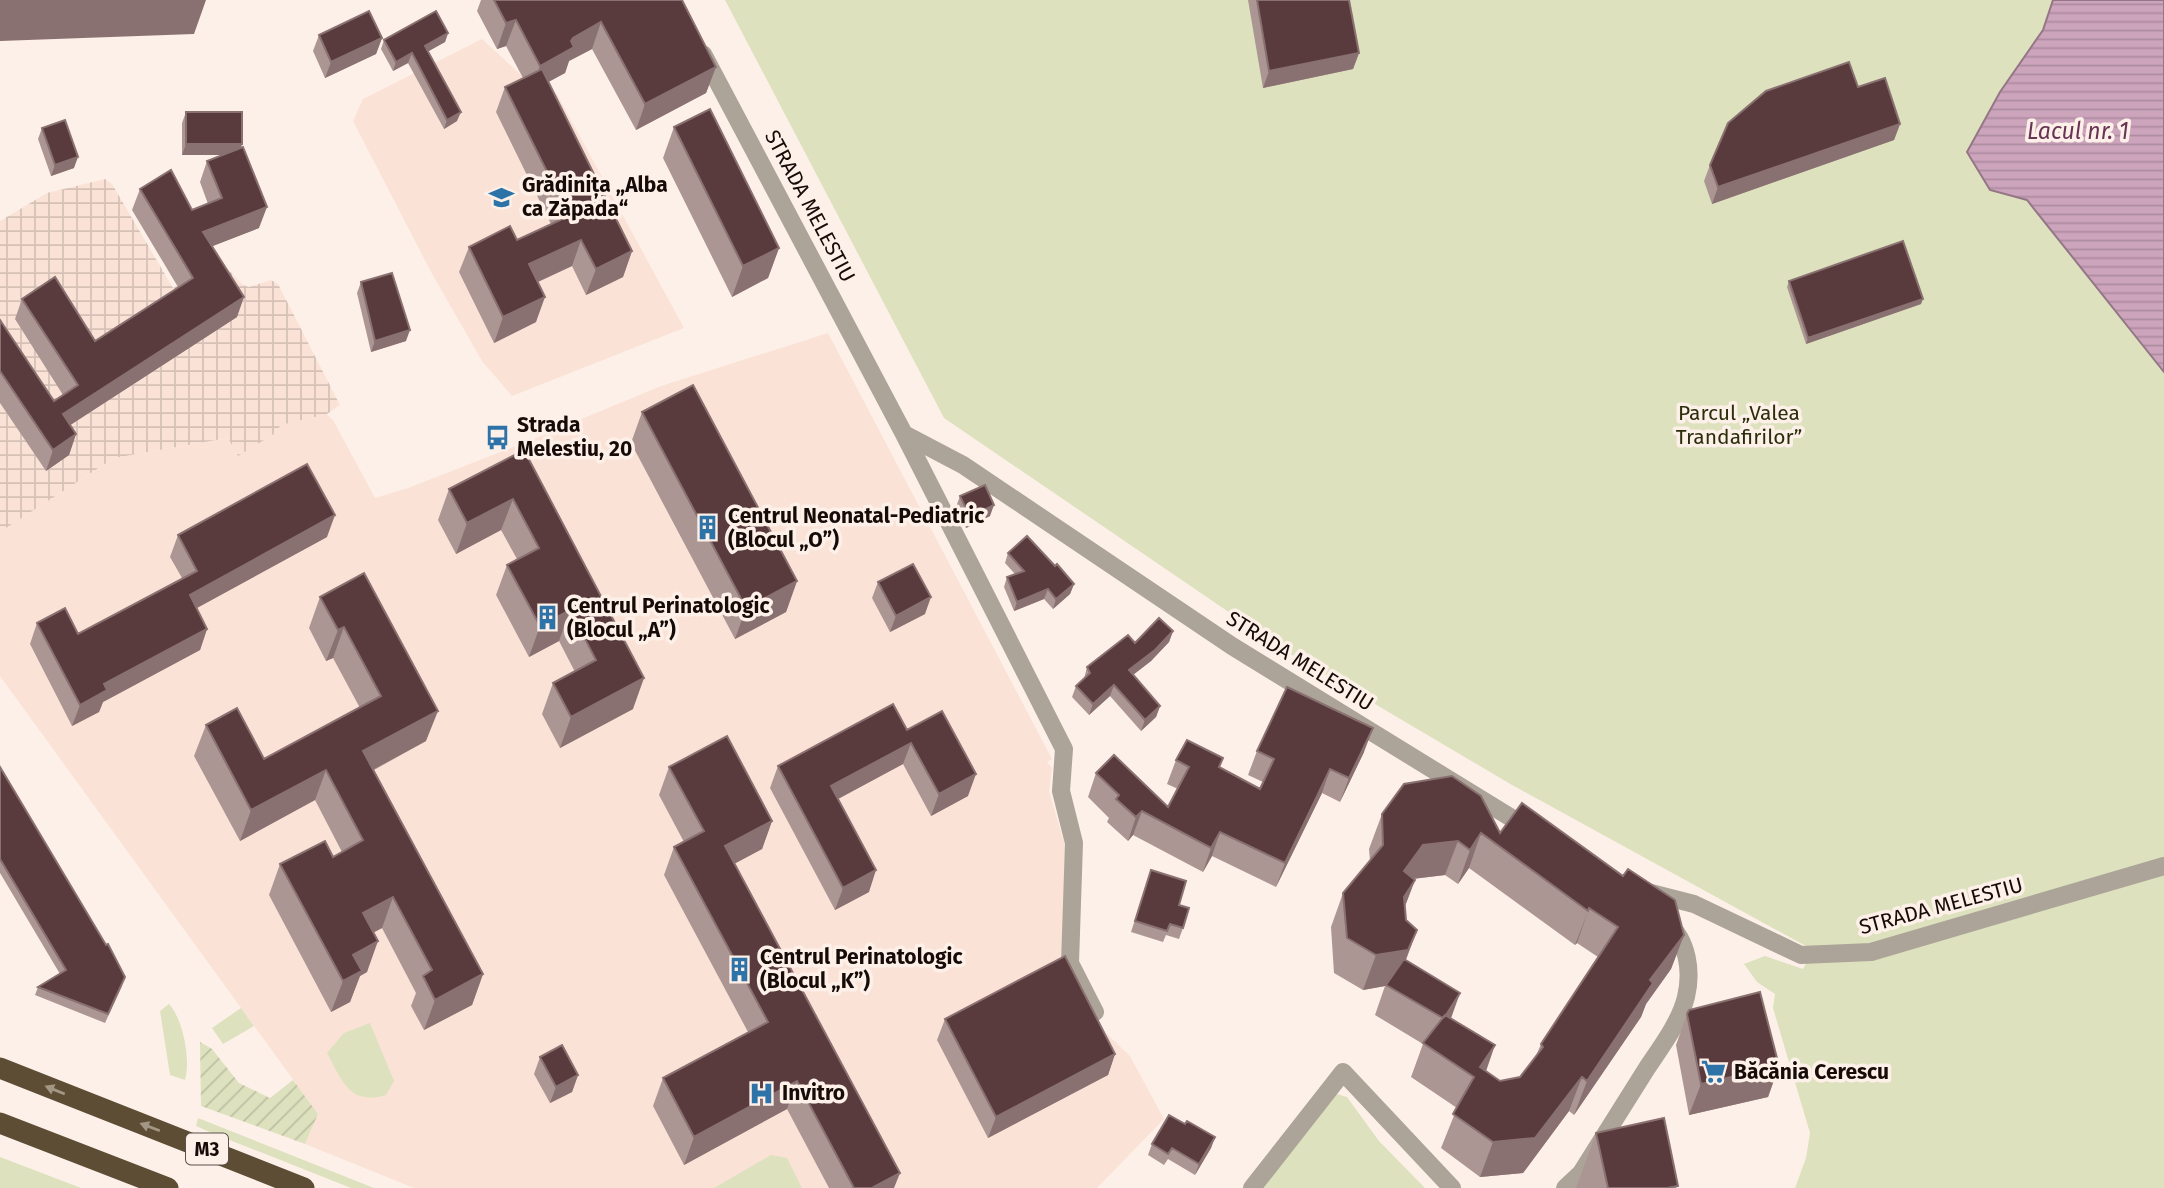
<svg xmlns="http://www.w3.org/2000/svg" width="2164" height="1188" font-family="'Fira Sans',sans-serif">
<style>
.built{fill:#fbe2d6}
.industrial{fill:url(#industrial-grid)}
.green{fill:#dde1be}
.garden{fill:url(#garden-furrows)}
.water{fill:url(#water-rules);stroke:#957686;stroke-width:2}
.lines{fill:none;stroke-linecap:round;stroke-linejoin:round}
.street{stroke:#aca498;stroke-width:18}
.highway{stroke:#5c4d34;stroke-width:21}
.wall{fill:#ab9693;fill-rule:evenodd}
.shaded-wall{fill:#8a7171}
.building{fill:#593b3d;stroke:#8a7171;stroke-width:2}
.oneway{fill:#a49685}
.labels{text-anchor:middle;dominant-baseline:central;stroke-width:7;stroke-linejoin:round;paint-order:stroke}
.shield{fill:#fdf0e9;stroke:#5b504b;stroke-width:2}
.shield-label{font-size:19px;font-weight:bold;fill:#160b07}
.poi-label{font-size:21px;font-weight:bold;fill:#160b07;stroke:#fdf0e9;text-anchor:start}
.street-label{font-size:21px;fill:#160b07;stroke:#fdf0e9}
.park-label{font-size:21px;fill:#2c2e0b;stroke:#fdf0e9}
.water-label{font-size:23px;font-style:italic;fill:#683455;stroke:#fdf0e9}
</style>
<defs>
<pattern id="industrial-grid" width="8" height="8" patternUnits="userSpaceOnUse" patternTransform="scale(1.75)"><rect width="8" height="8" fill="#fbe2d6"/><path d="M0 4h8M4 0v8" fill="none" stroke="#d6c1b6"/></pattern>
<pattern id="garden-furrows" width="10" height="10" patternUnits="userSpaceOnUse" patternTransform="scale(1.75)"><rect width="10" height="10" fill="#dde1be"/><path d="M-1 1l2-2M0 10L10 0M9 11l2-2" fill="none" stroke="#bdc0a2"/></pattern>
<pattern id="water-rules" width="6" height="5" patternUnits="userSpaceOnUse" patternTransform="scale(1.75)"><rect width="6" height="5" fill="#cca4bc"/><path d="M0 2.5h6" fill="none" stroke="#ae8ca0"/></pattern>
</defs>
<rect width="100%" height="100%" fill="#fdf0e9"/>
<path class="built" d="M482 39 534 87 557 94 684 328 512 396 482 361 431 272 353 121 363 99Z
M828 333 1052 759 1047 762 1052 768 1049 791 1066 849 1062 969 1095 1031 1107 1034 1130 1056 1164 1119 1097 1188H414L305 1144 318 1114 0 676V532L114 458 229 438 238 455 274 434 281 425 324 412 333 420 375 498 408 488 526 442 661 386Z"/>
<path class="industrial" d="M105 179 112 184 173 288 215 263H222L243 285 249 287 271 280 278 284 340 405 327 414 281 425 274 434 238 456 228 438 114 458 0 532V221L47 193Z"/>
<path class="green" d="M725 0H2164V1188H1795L1806 1158 1810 1133 1773 1008 1775 994 1757 982 1744 964 1765 956 1803 969 1813 950 1512 785 1292 655 944 418Z
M169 1004C183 1019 191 1060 185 1080L170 1075 160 1011Z
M241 1008 254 1026 223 1044 212 1028Z
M370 1023 394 1081 386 1095C349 1106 342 1080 327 1053L344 1033Z
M1334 1093 1347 1097 1379 1141 1425 1188H1263Z
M198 1118 374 1188H351L212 1133 196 1126Z
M771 1155 787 1158 802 1188H714Z
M0 1157 81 1188H0Z"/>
<path class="garden" d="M200 1042 212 1049 239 1083 270 1098 293 1080 318 1114 305 1144 201 1106Z"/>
<path class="water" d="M2053 0H2164V372L2027 200 1990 190 1967 152 2000 92 2043 30Z"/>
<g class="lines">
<path class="street" d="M703 54 904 434 1064 749 1061 791 1074 843 1070 963 1095 1012
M904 434 963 465 1232 646 1531 830
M1651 893 1694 904 1801 955 1871 952 2164 866
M1252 1188 1343 1072 1452 1188
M1565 1188 1581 1173C1603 1138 1625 1103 1647 1068 1661 1047 1680 1022 1686 997 1692 972 1688 940 1667 923"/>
<path class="highway" d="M0 1068 304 1188
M0 1123 168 1188"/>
</g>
<path class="wall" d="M481 0H682L716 67 706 93 636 130 592 49 569 61 565 73 548 82 632 251 623 277 586 295 572 266 538 282 536 322 494 343 459 272 469 247 517 240 551 224 496 112 505 87 523 78 506 46 497 49 477 11Z
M1248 0H1349L1359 53 1353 69 1263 88Z
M448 33 445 42 428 51 457 121 444 129 408 63 393 71 381 49 384 40Z
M319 35 382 38 376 54 325 78 313 51Z
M1858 87 1900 124 1894 140 1712 204 1704 181 1710 165Z
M186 112 242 144 241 148 259 228 212 246 237 317 70 425 76 434 69 455 46 471 0 403V320L54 401 63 395 15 319 22 299 95 341 178 287 132 210 140 189 192 210 208 204 200 182 207 161 222 155H182V123Z
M674 127 779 248 768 278 732 297 663 158Z
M42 128 74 168 51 176 38 139Z
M1789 281 1921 304 1806 344 1787 287Z
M361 282 406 341 371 352 357 293Z
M642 412 797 581 786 612 735 639 631 443Z
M524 450 633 709 560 748 542 714 553 683 575 672 559 641 529 657 496 595 507 565 517 559 501 530 456 554 438 520 449 489Z
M960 496 990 516 966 528 956 507Z
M178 535 327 537 197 608 207 629 200 650 103 702 99 712 72 726 30 644 37 623 78 634 182 578 170 557Z
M1008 553 1055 566 1074 584 1070 594 1053 609 1044 599 1014 611 1004 587 1007 577 1015 574 1005 563Z
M364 573 426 741 374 770 483 974 472 1005 424 1030 411 1006 416 993 382 928 374 932 367 972 360 976 350 1002 331 1012 269 895 280 864 333 857 342 852 315 800 240 841 194 756 206 725 264 759 360 708 333 658 326 661 309 628 320 597Z
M878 582 925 614 890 632 872 598Z
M1173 631 1169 642 1151 661 1133 675 1160 706 1156 717 1141 731 1110 696 1089 715 1072 697 1076 686 1084 679 1087 667 1135 643Z
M907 730 968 796 931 816 903 764 838 799 869 892 835 910 770 788 778 766Z
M1257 751 1364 752 1340 802 1322 793 1276 887 1212 856 1203 872 1133 835 1128 841 1107 822 1109 818 1088 797 1096 773 1168 807 1178 789 1167 784 1176 760 1219 767 1260 789 1263 782 1248 775Z
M0 767 122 986 105 1023 35 995 38 987 60 974 0 873Z
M669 767 772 821 762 849 734 864 894 1188H829L787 1109 684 1165 653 1106 663 1078 748 1032 664 875 674 847 684 842 659 795Z
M1382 814 1500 833 1684 935 1671 969 1646 1004 1641 1017 1574 1115 1569 1111 1523 1173 1480 1177 1441 1148 1457 1108 1411 1077 1423 1044 1375 1015 1385 986 1363 990 1334 973 1331 927 1343 893 1370 861 1369 849ZM1469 868 1575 945 1577 943 1598 957 1541 1044 1536 1056 1520 1077 1500 1081 1486 1071 1451 1018 1406 960 1417 930 1406 920 1405 906 1415 880 1413 879 1445 875 1458 884Z
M1151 870 1179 905 1183 928 1179 939 1166 935 1163 942 1131 932Z
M1687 1014 1779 1066 1768 1097 1689 1115 1676 1045Z
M945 1019 1115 1054 1108 1075 988 1138 937 1040Z
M540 1057 578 1075 572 1092 550 1103 534 1074Z
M1185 1124 1215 1137 1211 1148 1195 1175 1168 1159 1164 1165 1148 1155 1152 1144Z
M1596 1133 1677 1188H1576Z"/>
<path class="shaded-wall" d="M0 0H206L194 34 0 41Z
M516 20 506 46 497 49 506 23Z
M601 22 592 49 569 61 565 73 530 92 540 66 573 38Z
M448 33 445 42 422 55 425 46Z
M382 38 376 54 325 78 331 62Z
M412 53 408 63 393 71 396 62Z
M1359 53 1353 69 1263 88 1269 71Z
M716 67 706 93 636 130 645 104Z
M461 112 457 121 444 129 447 120Z
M1900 124 1894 140 1712 204 1718 187Z
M186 144H242L238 155H182Z
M78 157 74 168 51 176 55 165Z
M267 207 259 228 195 253 203 232Z
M581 240 572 266 520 290 529 264Z
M779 248 768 278 732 297 743 266Z
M632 251 623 277 586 295 596 269Z
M244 297 237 317 55 435 63 414Z
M545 297 536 322 494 343 503 317Z
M1923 299 1921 304 1806 344 1808 338Z
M410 330 406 341 371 352 375 341Z
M76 434 69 455 46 471 53 450Z
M513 499 501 530 456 554 467 523Z
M994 505 990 516 966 528 970 517Z
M335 515 327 537 182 616 190 595Z
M797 581 786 612 735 639 746 608Z
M1074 584 1070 594 1053 609 1056 599Z
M1048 589 1044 599 1014 611 1017 602Z
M931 597 925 614 890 632 896 616Z
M570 610 559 641 529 657 540 626Z
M344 627 333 658 326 661 338 630Z
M207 629 200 650 103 702 99 712 72 726 80 705 104 684Z
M1173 631 1169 642 1151 661 1125 681 1129 670Z
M644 678 633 709 560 748 571 717Z
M1114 685 1110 696 1089 715 1093 704Z
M1160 706 1156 717 1141 731 1145 720Z
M438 711 426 741 352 781 363 751Z
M1373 728 1364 752 1340 802 1349 778Z
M911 743 903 764 823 807 831 786Z
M1330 769 1322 793 1276 887 1285 863Z
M326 770 315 800 240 841 251 810Z
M976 774 968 796 931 816 939 794Z
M1142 811 1133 835 1128 841 1136 817Z
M772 821 762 849 715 874 725 846Z
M1220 832 1212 856 1203 872 1211 848Z
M1481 833 1469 868 1458 884 1470 850Z
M1458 841 1445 875 1411 879 1404 871 1423 845Z
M876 870 869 892 835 910 843 888Z
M1415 880 1402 914 1404 897Z
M393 897 382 928 352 944 363 913Z
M1589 908 1577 943 1575 945 1588 911Z
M1417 930 1404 964 1385 986 1363 990 1376 955Z
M1684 935 1671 969 1646 1004 1641 1017 1574 1115 1587 1081 1650 980Z
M378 941 367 972 360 976 350 1002 331 1012 353 955Z
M483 974 472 1005 424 1030 435 1000Z
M1460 993 1449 1024 1444 1018Z
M1495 1045 1483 1080 1480 1067Z
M1115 1054 1108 1075 988 1138 996 1117Z
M1779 1066 1768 1097 1689 1115 1701 1084Z
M578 1075 572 1092 550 1103 556 1087Z
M1582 1077 1569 1111 1523 1173 1480 1177 1493 1142Z
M797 1081 787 1109 684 1165 694 1137Z
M1215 1137 1211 1148 1195 1175 1199 1164Z
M900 1173 894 1188H872Z"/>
<path class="building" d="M494 0H682L716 67 645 104 601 22 573 38 571 41 574 47 540 66 516 20 506 23Z
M1257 0H1349L1359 53 1269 71Z
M369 11 382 38 331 62 319 35Z
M436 11 448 33 425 46 461 112 447 120 412 53 396 62 384 40Z
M1849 62 1858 87 1885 78 1900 124 1718 187 1710 165 1728 123 1766 91Z
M542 69 632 251 596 269 581 240 529 264 545 297 503 317 469 247 510 226 517 240 569 216 505 87Z
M710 109 779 248 743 266 674 127Z
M186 112H242V144H186Z
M65 120 78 157 55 165 42 128Z
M243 147 267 207 203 232 244 297 63 414 76 434 53 450 0 371V320L54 401 78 385 22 299 55 277 95 341 193 278 140 189 171 170 192 210 222 198 207 161Z
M1903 241 1923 299 1808 338 1789 281Z
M392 273 410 330 375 341 361 282Z
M693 385 797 581 746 608 642 412Z
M524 450 644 678 571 717 553 683 596 660 570 610 540 626 507 565 539 548 513 499 467 523 449 489Z
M307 464 335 515 190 595 207 629 104 684 107 690 80 705 37 623 65 608 78 634 197 571 178 535Z
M985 485 994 505 970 517 960 496Z
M1027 536 1055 566 1057 564 1074 584 1056 599 1048 589 1017 602 1007 577 1024 571 1008 553Z
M913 564 931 597 896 616 878 582Z
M364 573 438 711 363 751 483 974 435 1000 423 976 432 970 393 897 363 913 378 941 353 955 362 971 343 981 280 864 325 841 333 857 363 840 326 770 251 810 206 725 237 708 264 759 381 696 344 627 338 630 320 597Z
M1159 618 1173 631 1155 650 1129 670 1160 706 1145 720 1114 685 1093 704 1076 686 1090 673 1087 667 1128 635 1135 643Z
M1287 687 1373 728 1349 778 1330 769 1285 863 1220 832 1211 848 1142 811 1136 817 1116 799 1119 795 1096 773 1114 755 1168 807 1189 767 1176 760 1187 740 1223 758 1219 767 1260 789 1274 759 1257 751Z
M893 704 907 730 942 711 976 774 939 794 911 743 831 786 876 870 843 888 778 766Z
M727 736 772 821 725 846 900 1173 872 1188H854L797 1081 694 1137 663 1078 768 1022 674 847 704 831 669 767Z
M0 767 106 945 108 944 125 977 108 1014 38 987 66 970 0 859Z
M1452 776 1481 796 1500 833 1522 803 1623 876 1628 869 1675 900 1684 935 1650 980 1653 983 1587 1081 1582 1077 1535 1138 1493 1142 1453 1114 1474 1077 1423 1043 1445 1015 1495 1045 1480 1067 1500 1081 1520 1077 1543 1047 1541 1044 1618 927 1589 908 1588 911 1481 833 1470 850 1458 841 1423 845 1404 871 1415 880 1404 897 1406 920 1417 930 1408 950 1376 955 1347 938 1343 893 1383 845 1382 814 1404 784Z
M1151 870 1186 881 1179 905 1189 908 1183 928 1170 924 1167 931 1135 921Z
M1065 956 1115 1054 996 1117 945 1019Z
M1404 959 1460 993 1446 1015 1443 1018 1386 985Z
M1760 992 1779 1066 1701 1084 1687 1014 1689 1010Z
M562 1045 578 1075 556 1087 540 1057Z
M1169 1115 1185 1124 1187 1121 1215 1137 1199 1164 1172 1148 1168 1154 1152 1144Z
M1664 1118 1678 1186 1667 1188H1608L1596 1133Z"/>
<defs><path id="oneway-solid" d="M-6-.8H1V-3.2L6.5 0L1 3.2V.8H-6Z" transform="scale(1.75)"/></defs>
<g class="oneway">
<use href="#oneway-solid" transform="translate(55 1090) rotate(-158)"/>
<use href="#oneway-solid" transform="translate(150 1127) rotate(-159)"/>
</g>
<defs>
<symbol id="school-bare" viewBox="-9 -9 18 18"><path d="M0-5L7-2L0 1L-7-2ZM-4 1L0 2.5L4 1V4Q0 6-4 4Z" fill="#2d73a8" stroke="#fdf0e9" stroke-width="2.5" paint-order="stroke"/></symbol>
<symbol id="bus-bare" viewBox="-9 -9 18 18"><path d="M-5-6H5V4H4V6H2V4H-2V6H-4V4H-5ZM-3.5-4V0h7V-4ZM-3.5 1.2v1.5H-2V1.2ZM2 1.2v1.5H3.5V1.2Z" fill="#2d73a8" stroke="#fdf0e9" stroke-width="2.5" paint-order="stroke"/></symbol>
<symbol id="building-bare" viewBox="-9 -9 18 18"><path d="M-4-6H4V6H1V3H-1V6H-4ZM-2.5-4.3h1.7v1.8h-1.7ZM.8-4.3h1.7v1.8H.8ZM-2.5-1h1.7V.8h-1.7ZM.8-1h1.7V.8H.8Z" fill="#2d73a8" stroke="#fdf0e9" stroke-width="2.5" paint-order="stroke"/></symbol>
<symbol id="supermarket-bare" viewBox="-9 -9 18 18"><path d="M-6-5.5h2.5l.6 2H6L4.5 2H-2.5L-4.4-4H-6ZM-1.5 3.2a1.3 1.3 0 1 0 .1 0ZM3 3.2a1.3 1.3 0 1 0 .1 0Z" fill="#2d73a8" stroke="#fdf0e9" stroke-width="2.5" paint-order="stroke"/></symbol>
<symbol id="hospital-bare" viewBox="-9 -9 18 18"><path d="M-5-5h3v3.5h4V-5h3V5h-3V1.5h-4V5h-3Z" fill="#2d73a8" stroke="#fdf0e9" stroke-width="2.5" paint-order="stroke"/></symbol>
</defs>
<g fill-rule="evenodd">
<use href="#school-bare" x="484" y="180" width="35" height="35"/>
<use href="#bus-bare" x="480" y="420" width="35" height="35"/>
<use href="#building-bare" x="690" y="510" width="35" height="35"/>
<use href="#building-bare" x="530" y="600" width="35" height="35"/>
<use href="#building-bare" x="722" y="952" width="35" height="35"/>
<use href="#supermarket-bare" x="1696" y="1054" width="35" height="35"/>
<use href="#hospital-bare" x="744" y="1076" width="35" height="35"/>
</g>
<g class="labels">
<rect class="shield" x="186" y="1133.5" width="42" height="31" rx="5"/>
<g class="shield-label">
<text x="207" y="1149">M3</text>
</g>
<g class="poi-label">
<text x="522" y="185">Grădinița „Alba<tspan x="522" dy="24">ca Zăpada“</tspan></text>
<text x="517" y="425">Strada<tspan x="517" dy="24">Melestiu, 20</tspan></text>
<text x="728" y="516">Centrul Neonatal-Pediatric<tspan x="728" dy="24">(Blocul „O”)</tspan></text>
<text x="567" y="606">Centrul Perinatologic<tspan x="567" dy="24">(Blocul „A”)</tspan></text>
<text x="760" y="957">Centrul Perinatologic<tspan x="760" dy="24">(Blocul „K”)</tspan></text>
<text x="1734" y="1072">Băcănia Cerescu</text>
<text x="782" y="1093">Invitro</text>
</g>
<g class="street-label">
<text transform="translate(810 206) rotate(62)">STRADA MELESTIU</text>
<text transform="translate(1300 661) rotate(32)">STRADA MELESTIU</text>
<text transform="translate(1941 906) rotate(-15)">STRADA MELESTIU</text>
</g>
<g class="park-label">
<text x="1739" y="413">Parcul „Valea<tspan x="1739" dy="24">Trandafirilor”</tspan></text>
</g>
<g class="water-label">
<text x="2078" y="131">Lacul nr. 1</text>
</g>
</g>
</svg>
